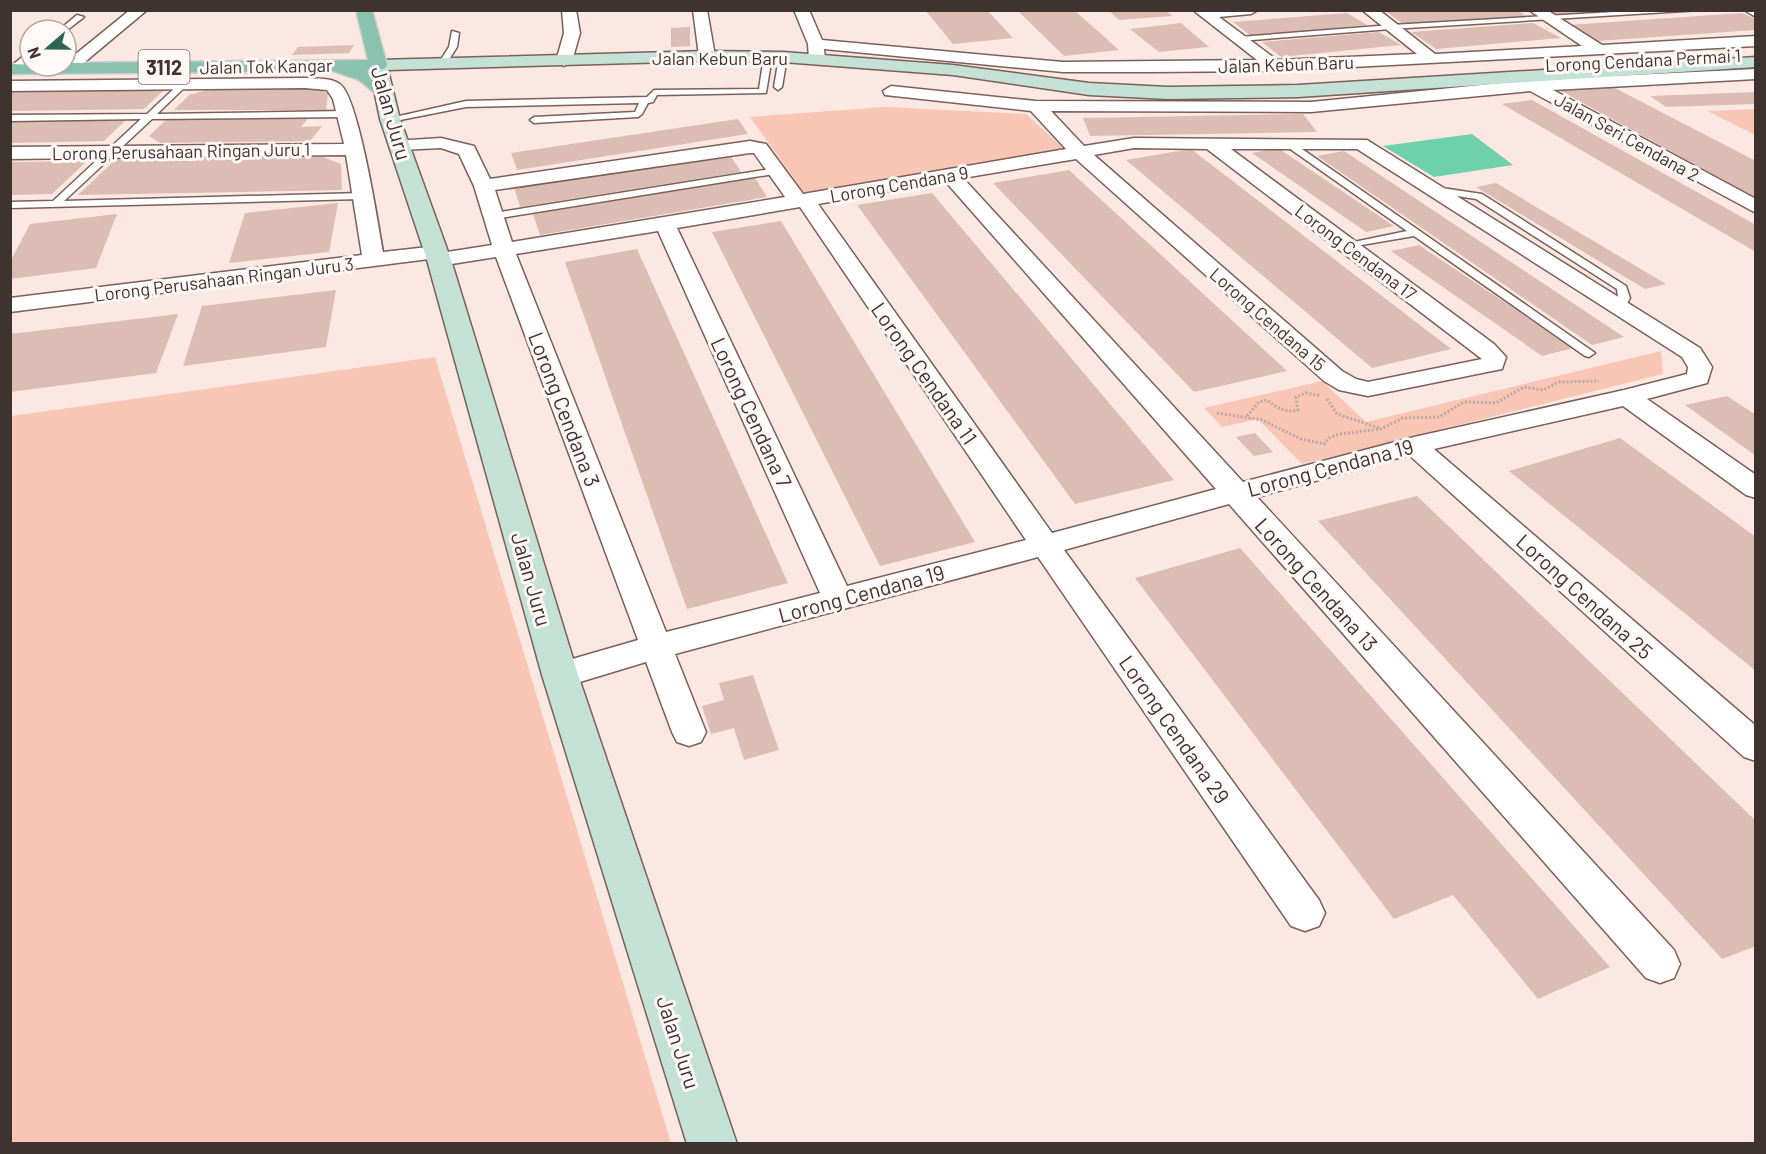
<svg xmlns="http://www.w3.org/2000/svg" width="1766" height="1154" font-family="Barlow,sans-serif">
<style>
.green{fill:#f9c5b5}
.water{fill:#6ed1ab}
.building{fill:#dcbdb4}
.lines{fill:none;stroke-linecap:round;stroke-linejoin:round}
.lane-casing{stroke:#7b6058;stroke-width:3}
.street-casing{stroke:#7b6058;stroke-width:3}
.secondary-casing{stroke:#7b6058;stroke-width:3}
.primary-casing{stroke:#d1cecd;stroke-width:3}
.path{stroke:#b9a9a4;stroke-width:3;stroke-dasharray:2 2;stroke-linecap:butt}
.lane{fill:#fff;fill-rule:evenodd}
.street{fill:#fff;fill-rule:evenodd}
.secondary{fill:#c4e1d6;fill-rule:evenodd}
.primary{fill:#89c2ae;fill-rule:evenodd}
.labels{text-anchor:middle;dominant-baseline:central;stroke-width:6;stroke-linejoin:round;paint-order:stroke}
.far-street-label{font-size:18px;fill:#3f332f;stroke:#fef8f6}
.shield{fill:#fef8f6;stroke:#786e6b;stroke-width:1.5}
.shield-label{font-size:20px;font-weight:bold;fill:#3f332f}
.street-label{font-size:21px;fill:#3f332f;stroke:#fef8f6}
</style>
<rect width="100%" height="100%" fill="#fbe8e2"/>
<path class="green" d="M885 107 1026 114 1064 149 805 194 750 117Z
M1755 109V135L1707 111Z
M1661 351 1663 374 1302 464 1258 419 1222 427 1204 408 1322 381 1366 422Z
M435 357 671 1143H11V416Z"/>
<path class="water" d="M1472 134 1513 165 1434 177 1383 146Z"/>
<path class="building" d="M925 10H987L1013 38 953 44Z
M1017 10H1074L1119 50 1064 56Z
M1108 10H1165L1172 16 1119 20Z
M1384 10H1517L1526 16 1403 24Z
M1547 10H1596V12L1555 15Z
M1347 13 1367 25 1251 36 1233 22Z
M1742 13 1756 19V30L1597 41 1569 25Z
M1181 23 1209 47 1159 52 1130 29Z
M1533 23 1561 38 1436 49 1411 32Z
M690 27V46L671 47V28Z
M1379 32 1401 45 1281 57 1262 42Z
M354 45 349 53 292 55 298 47Z
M1609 85 1756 161V198L1561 91Z
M308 87 328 93 326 110H174L189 95 214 88Z
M166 88 144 109 10 111V91Z
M1756 92V104L1666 107 1650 96Z
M1532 100 1756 225V252L1502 104Z
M1303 114 1317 132 1090 136 1083 118Z
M309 117 301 127 322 126 310 141 160 143 149 136 167 119Z
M128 118 104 141 10 143V120Z
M738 119 748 134 517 170 511 153Z
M1278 148 1394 226 1366 232 1252 153Z
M1191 149 1451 349 1372 368 1126 160Z
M1344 151 1624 337 1592 345 1317 156Z
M729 153 741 172 520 207 514 187Z
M323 157 341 164 342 190 78 195 116 159Z
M87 161 52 194 10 195V162Z
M1069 170 1287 371 1194 392 993 183Z
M755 178 767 197 540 235 533 214Z
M1496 183 1666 284 1645 289 1476 187Z
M932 193 1174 480 1075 504 857 205Z
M338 203 329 252 229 263 245 213Z
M117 214 96 268 10 279V262L30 224Z
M781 221 975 542 880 566 712 232Z
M1419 245 1573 348 1542 356 1391 251Z
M637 249 788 583 687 609 565 262Z
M336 290 326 347 183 366 202 306Z
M178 314 156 373 10 392V334Z
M1727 396 1756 415V456L1685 405Z
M1255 433 1273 452 1254 456 1236 437Z
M1620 438 1756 537V671L1509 471Z
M1417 496 1756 821V946L1722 959 1318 521Z
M1240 548 1610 967 1538 999 1453 895 1394 919 1135 578Z
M753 675 779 750 744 760 734 728 711 734 702 706 724 700 719 683Z"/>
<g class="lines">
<defs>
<path id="lane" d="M1649 10H1701L1391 29 1239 41 1235 39 1239 37 1391 25Z
M77 15 84 17 66 31 59 30Z
M452 31 459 33 457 47 445 66H439L438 64 449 47Z
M27 53H30V59L16 71H10V67Z
M768 54 772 56 766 93 657 95 653 102 648 103 642 114 638 117 534 123 530 120 534 117 635 112 639 103 466 107 390 122 386 119 466 101 647 97 654 90 759 89 764 56Z
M66 55H82L86 57 82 59H66Z
M783 55 787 57 782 87 778 90 774 87 779 57Z
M181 82 188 84 157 114 345 111 349 114 345 117 152 119 64 201 361 193 366 196 361 199 10 208V202L53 201 141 119 10 121V115L147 114Z
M1286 142H1292L1595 353 1589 357 1585 356 1414 236 1344 248V244L1407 231 1286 146Z
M777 168 780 169V173L494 219 489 216 494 213Z
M1435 187 1482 194 1626 286 1630 298 1624 309 1620 310 1614 307 1618 298 1617 289 1476 199 1432 192 1430 190Z"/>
<path id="street" d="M130 10H147L74 71H62L60 68 66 66V62Z
M562 10H576L580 33 572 61 564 66 556 61 564 33Z
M693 10H707L715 56 713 59 707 61 699 56Z
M794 10H809L822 40 1063 62 1257 60 1193 10H1258L1251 14 1219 17 1277 60 1417 54 1362 10H1379L1435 54 1582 46 1529 10H1547L1602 45 1756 36V46L1275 71 1150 72H1063L824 49 825 59 817 64 809 59 808 44Z
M1744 10H1756V17Z
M1756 69V79L1553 90 1756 199V213L1530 91 1311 112 1051 111 1084 146 1134 138 1367 140 1700 348 1712 367 1707 383 1647 399 1756 475V498L1746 495 1623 406 1434 449 1756 726V761L1744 757 1409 455 1257 497 1674 950 1680 964 1674 978 1660 983 1646 978 1229 504 1064 550 1319 900 1325 913 1319 926 1305 931 1291 926 1038 557 675 654 706 732 701 742 689 746 677 742 672 732 646 662 560 688 548 684 544 675 548 666 638 640 496 257 439 266 431 265 429 259 10 312V298L362 255 346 155 10 159V147L344 144 333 99 327 90 305 88 10 91V81L305 78C316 79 332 77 341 85 359 101 378 223 383 252L437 246 444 248 447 252 492 245 474 186 459 154 441 148 400 150 394 149 391 145 394 141 441 138 474 146 490 179 750 141 766 144 803 194 1066 149 1031 111 885 95 883 91 891 86 1036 101 1311 102 1531 80ZM1134 148 1207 149 1482 359 1368 382 1356 379 1342 371 1094 155ZM1231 149H1357L1682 357 1688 367 1687 374 1624 390 1414 437 1243 482 963 178 1076 159 1324 381 1339 390 1368 396 1502 369 1506 357 1494 344ZM750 153H754L785 197 512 242 495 190ZM945 181 1216 489 1052 533 818 204ZM800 207 1026 540 847 586 677 228ZM658 231 820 593 666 632 516 254Z"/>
<path id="secondary" d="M707 51 783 52 953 65 1089 83 1168 87 1298 85 1756 57V67L1298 97 1168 99 1089 95 953 75 783 62 707 61 388 70 400 119 451 260 578 675 737 1144H687L542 675 427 260 380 119 369 65 372 61 378 60Z"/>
<path id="primary" d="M356 10H372L387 65 384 69 366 70 371 72 392 90 390 94H376L359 80 333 71 10 74V64L66 66V63L368 60Z"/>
</defs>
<use href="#lane" class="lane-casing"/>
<use href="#street" class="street-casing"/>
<use href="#secondary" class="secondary-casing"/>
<use href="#primary" class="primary-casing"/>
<path class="path" d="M1327 399 1337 414 1379 428
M1217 413 1262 420 1301 439 1324 444 1329 438 1339 434 1381 429 1403 418 1439 417 1464 402 1496 403 1524 387 1543 390 1559 382 1599 381
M1247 416 1259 402 1267 400C1277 408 1285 413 1298 410L1296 397 1306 393 1321 396"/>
<use href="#lane" class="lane"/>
<use href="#street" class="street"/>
<use href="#secondary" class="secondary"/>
<use href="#primary" class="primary"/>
</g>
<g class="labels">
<g class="far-street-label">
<text x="720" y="58">Jalan Kebun Baru</text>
<text transform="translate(1643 60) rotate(-3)">Lorong Cendana Permai 1</text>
<text transform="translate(1286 64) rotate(-2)">Jalan Kebun Baru</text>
<text transform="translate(266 66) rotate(-1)">Jalan Tok Kangar</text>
<text transform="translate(1627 137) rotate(29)">Jalan Seri Cendana 2</text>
<text transform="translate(181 151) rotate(-1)">Lorong Perusahaan Ringan Juru 1</text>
<text transform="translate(899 184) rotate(-10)">Lorong Cendana 9</text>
<text transform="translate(1356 252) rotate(37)">Lorong Cendana 17</text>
<text transform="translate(224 279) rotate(-7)">Lorong Perusahaan Ringan Juru 3</text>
<text transform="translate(1268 319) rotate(41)">Lorong Cendana 15</text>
</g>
<rect class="shield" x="138.5" y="50" width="51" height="34" rx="4.5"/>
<g class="shield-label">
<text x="164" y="67">3112</text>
</g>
<g class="street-label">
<text transform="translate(392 113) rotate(74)">Jalan Juru</text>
<text transform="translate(925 373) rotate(55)">Lorong Cendana 11</text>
<text transform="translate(565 409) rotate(69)">Lorong Cendana 3</text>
<text transform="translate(752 412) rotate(65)">Lorong Cendana 7</text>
<text transform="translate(1330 467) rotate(-15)">Lorong Cendana 19</text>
<text transform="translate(532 579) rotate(74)">Jalan Juru</text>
<text transform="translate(1317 584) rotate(48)">Lorong Cendana 13</text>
<text transform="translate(861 593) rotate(-15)">Lorong Cendana 19</text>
<text transform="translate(1585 596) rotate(42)">Lorong Cendana 25</text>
<text transform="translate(1175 729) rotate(55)">Lorong Cendana 29</text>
<text transform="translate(679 1042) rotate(72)">Jalan Juru</text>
</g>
</g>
<rect width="1766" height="1154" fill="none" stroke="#3f332f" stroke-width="24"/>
<g transform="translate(48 48) rotate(250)"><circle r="28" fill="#fef8f6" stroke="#b2a9a6" stroke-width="1.5"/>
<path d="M0-4.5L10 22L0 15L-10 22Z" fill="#2a6650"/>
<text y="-9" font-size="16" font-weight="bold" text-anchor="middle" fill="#3f332f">N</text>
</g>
</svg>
